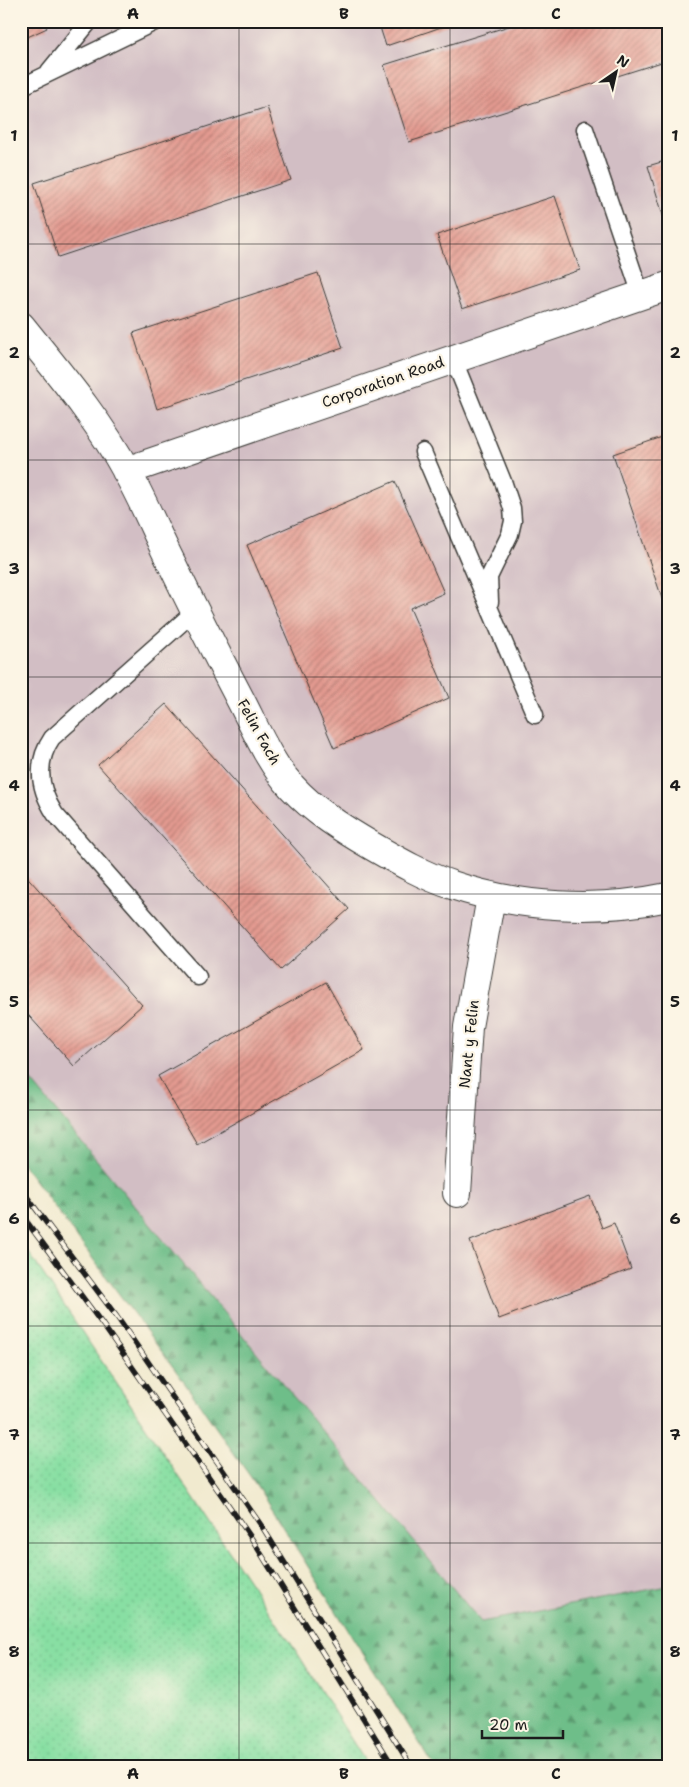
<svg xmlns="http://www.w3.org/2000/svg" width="689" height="1787" font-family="'Shantell Sans',sans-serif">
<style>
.industrial{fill:#d2bec4}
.grass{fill:url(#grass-dots);stroke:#527e60}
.forest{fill:url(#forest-firs);stroke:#456d52}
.building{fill:url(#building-hatch)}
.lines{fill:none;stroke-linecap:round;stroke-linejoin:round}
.lane-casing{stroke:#3c3b37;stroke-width:19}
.street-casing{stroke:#3c3b37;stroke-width:30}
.lane{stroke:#fff;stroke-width:16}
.street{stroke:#fff;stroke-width:28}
.rail-casing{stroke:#1c1c1c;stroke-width:5.5}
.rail{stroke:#fcf5e5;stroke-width:4;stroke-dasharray:11;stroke-linecap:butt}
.grid{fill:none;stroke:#1c1c1c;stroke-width:1;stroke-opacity:0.55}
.labels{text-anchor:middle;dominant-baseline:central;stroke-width:4.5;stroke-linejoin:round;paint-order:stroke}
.street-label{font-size:15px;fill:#1c1c1c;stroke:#fcf5e5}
.neatline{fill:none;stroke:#1c1c1c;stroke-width:2}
.grid-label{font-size:16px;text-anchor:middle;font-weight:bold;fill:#1c1c1c}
</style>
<defs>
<pattern id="grass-dots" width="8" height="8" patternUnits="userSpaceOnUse" patternTransform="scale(1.25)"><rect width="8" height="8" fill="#88dfa3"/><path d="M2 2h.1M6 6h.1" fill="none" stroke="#75bf8c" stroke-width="1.8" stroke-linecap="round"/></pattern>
<pattern id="forest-firs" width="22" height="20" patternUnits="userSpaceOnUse" patternTransform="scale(1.25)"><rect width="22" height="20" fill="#6ebe89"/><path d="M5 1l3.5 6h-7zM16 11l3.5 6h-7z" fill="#5a9a6f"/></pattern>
<pattern id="building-hatch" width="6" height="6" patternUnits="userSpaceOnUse" patternTransform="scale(1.25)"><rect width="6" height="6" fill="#e39a90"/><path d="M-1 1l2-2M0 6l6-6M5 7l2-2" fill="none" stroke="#b77d75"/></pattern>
</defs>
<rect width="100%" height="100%" fill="#fcf5e5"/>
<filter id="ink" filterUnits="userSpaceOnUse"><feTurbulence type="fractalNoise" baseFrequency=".02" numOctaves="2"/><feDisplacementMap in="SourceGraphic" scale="10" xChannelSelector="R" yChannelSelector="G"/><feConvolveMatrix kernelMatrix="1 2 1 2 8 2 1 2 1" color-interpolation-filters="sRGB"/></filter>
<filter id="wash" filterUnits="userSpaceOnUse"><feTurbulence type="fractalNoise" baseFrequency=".0096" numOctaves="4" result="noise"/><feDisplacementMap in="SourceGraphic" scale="20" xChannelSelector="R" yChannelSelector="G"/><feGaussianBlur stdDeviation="1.12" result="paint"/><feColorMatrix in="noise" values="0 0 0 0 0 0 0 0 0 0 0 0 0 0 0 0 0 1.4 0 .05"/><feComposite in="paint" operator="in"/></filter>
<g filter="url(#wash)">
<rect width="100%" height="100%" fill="#f1eacf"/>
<path class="industrial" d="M21 21H668V1586L481 1622 21 1069Z"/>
<path class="grass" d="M21 1241 298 1654 368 1766H21Z"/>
<path class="forest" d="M21 1069 481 1622 668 1586V1766H434L259 1489 179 1375 21 1162Z"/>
<g id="blocks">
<path class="building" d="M21 21H43L47 28 21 40Z
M378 21H456V22L386 46Z
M525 21H668V60L409 142 384 65Z
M267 107 291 180 58 257 34 183Z
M668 160V228H667L648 166Z
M555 196 580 270 462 309 437 235Z
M318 273 343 348 157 409 133 333Z
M668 435V612L667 613 613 454Z
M395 481 444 593 410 608 449 698 334 748 247 545Z
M166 704 349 909 281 970 98 765Z
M21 870 142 1005 74 1066 21 1007Z
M326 982 364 1050 197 1144 158 1076Z
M590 1196 602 1228 614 1223 631 1269 499 1319 470 1241Z"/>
</g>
</g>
<g filter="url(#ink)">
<use href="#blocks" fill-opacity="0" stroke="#3c3b37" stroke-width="1"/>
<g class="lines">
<defs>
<path id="lane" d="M49 71 90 21
M21 87 157 21
M585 129 641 295
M453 358 504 484 512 508 513 521 510 534 489 577 490 602
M423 452 535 715
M195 611 52 738C35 763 39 789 55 814L198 977"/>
<path id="street" d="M21 326C58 372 99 420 127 472 144 502 157 535 173 566 194 610 216 653 239 697 255 727 268 761 292 787 314 811 343 829 372 846 398 861 424 876 452 885 520 908 597 912 668 897
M126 471 668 286
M457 1193 468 1027 491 897"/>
</defs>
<use href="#lane" class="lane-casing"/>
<use href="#street" class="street-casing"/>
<use href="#lane" class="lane"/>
<use href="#street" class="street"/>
<defs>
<path id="rail" d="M21 1189 117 1317 263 1528 411 1766
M21 1214 103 1325 250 1536 393 1766"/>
</defs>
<use href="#rail" class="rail-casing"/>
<use href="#rail" class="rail"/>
</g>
</g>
<path class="grid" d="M239 21V1766M450 21V1766M21 244H668M21 460H668M21 677H668M21 894H668M21 1110H668M21 1326H668M21 1543H668"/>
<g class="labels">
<g class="street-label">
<text transform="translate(383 382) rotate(-19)">Corporation Road</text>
<text transform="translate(259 732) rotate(61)">Felin Fach</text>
<text transform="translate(469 1044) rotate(-84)">Nant y Felin</text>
</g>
</g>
<rect width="689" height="1787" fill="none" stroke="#fcf5e5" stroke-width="55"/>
<g transform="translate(616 72) rotate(34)" stroke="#fcf5e5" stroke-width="4" paint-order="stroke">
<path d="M0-4L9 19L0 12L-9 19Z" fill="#1c1c1c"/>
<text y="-8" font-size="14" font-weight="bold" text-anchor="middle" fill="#1c1c1c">N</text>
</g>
<path d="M482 1730v8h81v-8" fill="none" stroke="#1c1c1c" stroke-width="2.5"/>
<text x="489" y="1730" font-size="15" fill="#1c1c1c" stroke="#fcf5e5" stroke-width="4" paint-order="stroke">20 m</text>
<rect x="28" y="28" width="634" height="1732" class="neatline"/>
<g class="grid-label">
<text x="133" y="19">A</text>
<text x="344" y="19">B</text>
<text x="556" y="19">C</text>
<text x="14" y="141">1</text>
<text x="675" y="141">1</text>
<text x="14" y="358">2</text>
<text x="675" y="358">2</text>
<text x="14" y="574">3</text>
<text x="675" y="574">3</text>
<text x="14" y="791">4</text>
<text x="675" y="791">4</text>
<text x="14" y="1007">5</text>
<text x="675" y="1007">5</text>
<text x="14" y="1224">6</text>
<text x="675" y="1224">6</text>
<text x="14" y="1440">7</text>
<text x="675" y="1440">7</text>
<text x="14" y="1657">8</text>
<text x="675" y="1657">8</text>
<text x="133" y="1779">A</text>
<text x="344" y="1779">B</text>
<text x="556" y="1779">C</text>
</g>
</svg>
